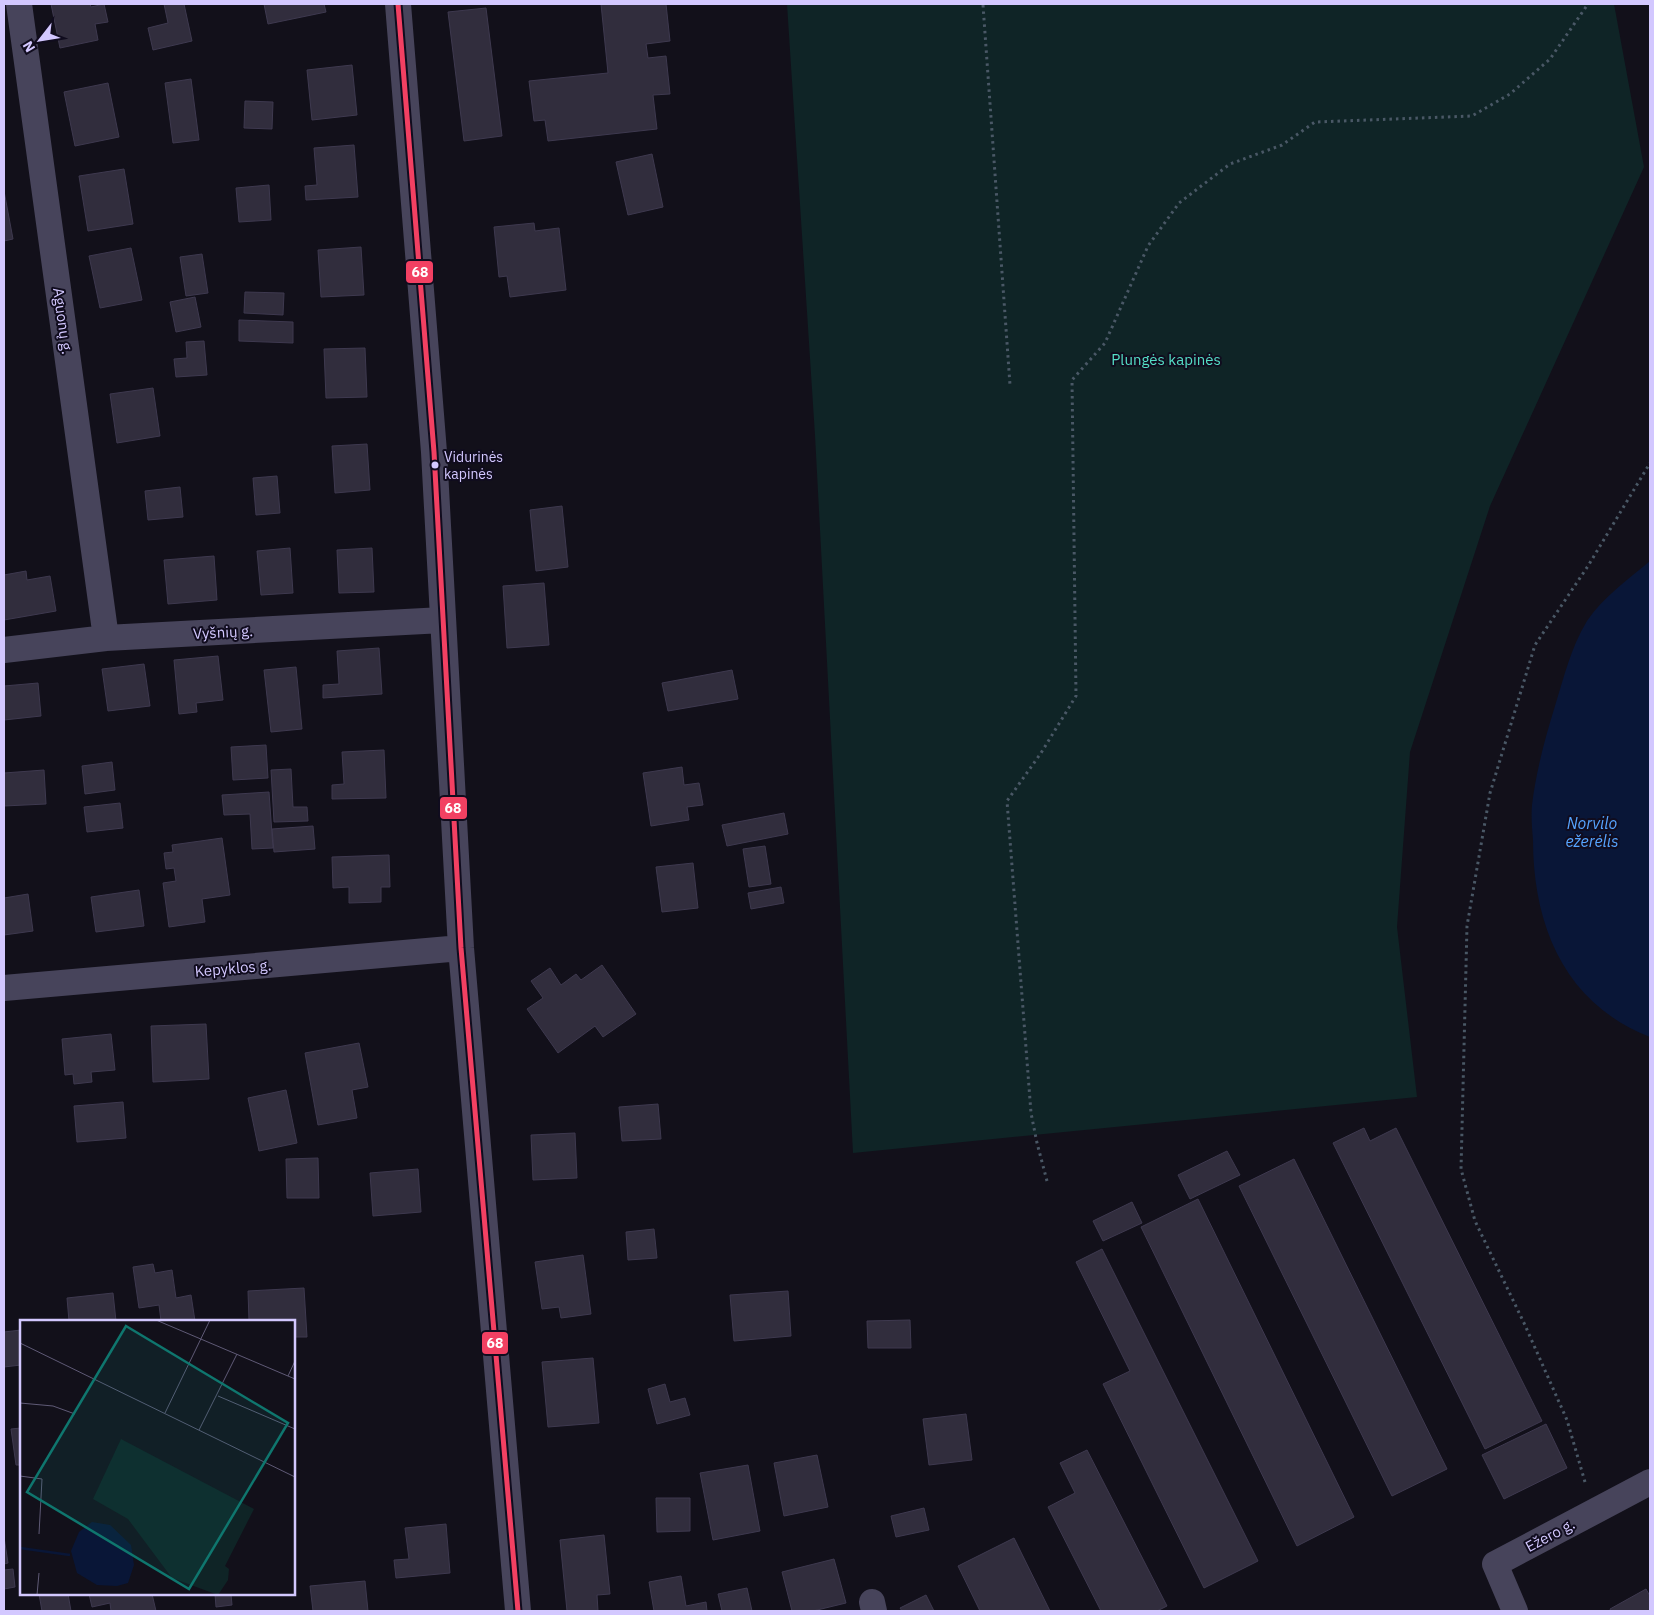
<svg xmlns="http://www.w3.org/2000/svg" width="1654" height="1615" font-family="'IBM Plex Sans',sans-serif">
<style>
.green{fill:#0f2426}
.water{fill:#091637}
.building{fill:#312d3d;stroke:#3e394f}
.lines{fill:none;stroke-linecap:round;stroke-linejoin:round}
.path{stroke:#4a5866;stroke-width:3;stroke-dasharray:2.5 4;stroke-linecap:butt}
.street{stroke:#47445b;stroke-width:26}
.bus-1-casing{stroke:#100c1e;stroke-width:9}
.bus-1{stroke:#f24062;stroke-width:5}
.bus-dot{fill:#d3c8ff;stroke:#100c1e;stroke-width:2}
.labels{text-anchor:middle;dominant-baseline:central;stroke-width:4;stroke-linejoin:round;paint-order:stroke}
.bus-label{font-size:14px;fill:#d3c8ff;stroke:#100c1e;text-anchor:start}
.street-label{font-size:15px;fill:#d3c8ff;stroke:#100c1e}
.park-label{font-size:15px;fill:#55dfc7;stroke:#100c1e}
.water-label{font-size:16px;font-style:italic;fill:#56a4ff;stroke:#100c1e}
.inset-river{fill:none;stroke:#091637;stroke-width:2.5}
.inset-road{fill:none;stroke:#5f5a76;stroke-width:1}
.view{fill:#0f766e;fill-opacity:0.15;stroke:#0f766e;stroke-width:2.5}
.inset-edge{fill:none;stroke:#d3c8ff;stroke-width:2.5}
.line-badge{stroke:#100c1e;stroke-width:2}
.badge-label{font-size:14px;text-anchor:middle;font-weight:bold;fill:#fff}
</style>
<rect width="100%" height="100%" fill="#12101a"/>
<path class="green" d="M787 4H1614L1644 167 1490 506 1410 752 1397 927 1417 1097 853 1153 815 435Z"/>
<path class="water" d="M1650 561V1037C1565 1004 1533 926 1533 840 1532 828 1531 816 1532 805 1536 772 1545 738 1555 706 1564 677 1571 647 1587 621 1603 597 1629 579 1650 561Z"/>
<path class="building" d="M51 4H90L91 7 104 4 108 22 95 24 98 40 60 48Z
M164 4H184L192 41 153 50 148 28 168 23Z
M264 4H324L326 12 268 24Z
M601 4H666L670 41 646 44 648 58 666 56 670 94 653 95 657 129 548 141 545 120 534 121 529 81 608 73Z
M486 8 502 136 464 141 448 12Z
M352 65 357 115 312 120 307 70Z
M191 79 199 140 173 143 165 83Z
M108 83 119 137 75 146 64 92Z
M245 101 273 102 272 129 244 128Z
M354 145 358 197 306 200 305 186 317 185 314 148Z
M652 154 663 207 628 215 616 162Z
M124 169 133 224 88 231 79 176Z
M269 185 271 220 239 222 236 188Z
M4 191 13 239 4 241Z
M534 223 535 231 559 228 566 290 510 297 507 276 499 277 494 227Z
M361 247 364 295 321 297 318 250Z
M131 248 142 300 100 308 89 256Z
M202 254 208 293 186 296 180 257Z
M245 292 284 293 283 315 244 313Z
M195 297 201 327 176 332 170 302Z
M239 320 293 322V343L239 341Z
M204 341 207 375 176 377 174 359 187 358 186 342Z
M365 348 367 397 326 398 324 349Z
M153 388 160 436 117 443 110 394Z
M367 444 370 490 335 493 332 446Z
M277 476 280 513 256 515 253 478Z
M180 487 183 517 148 520 145 491Z
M562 506 568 567 536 571 530 510Z
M290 548 293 593 261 595 257 551Z
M372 548 374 592 339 593 337 550Z
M214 556 217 600 168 604 164 560Z
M26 571 27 580 50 576 56 611 4 620V575Z
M544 583 549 645 507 648 503 586Z
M379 648 382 694 323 698V685L339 684 337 651Z
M218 656 223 700 196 703 197 712 179 714 174 660Z
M144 664 150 706 108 711 102 669Z
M296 667 302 729 271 732 264 670Z
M732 670 738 699 668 711 662 683Z
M38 683 41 716 4 720V686Z
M266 745 268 778 233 780 231 747Z
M384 750 386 798 332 799V785L344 784 342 752Z
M112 762 115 790 85 794 82 766Z
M682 767 684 785 699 783 703 805 687 807 689 820 651 826 643 773Z
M291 769 293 807H307L308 821 274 822 271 770Z
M44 770 46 804 4 806V773Z
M269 792 273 848 252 849 250 814 224 815 222 795Z
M120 803 123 828 87 832 84 807Z
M784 813 788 834 727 846 722 825Z
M313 826 315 849 274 852 272 829Z
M222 838 230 895 202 899 205 922 169 927 163 883 176 881 174 868 166 869 164 853 173 852 172 845Z
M765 846 771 884 749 887 743 849Z
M389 855 390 887H381V902L349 903V887L333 888 332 857Z
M693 863 698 908 662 912 656 867Z
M781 887 784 903 751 909 748 893Z
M139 890 144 926 96 932 91 897Z
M28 894 33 931 4 935V898Z
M602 965 636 1014 603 1037 595 1026 558 1053 527 1009 543 998 531 981 550 968 561 985 576 974 581 980Z
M206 1024 209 1079 153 1082 151 1026Z
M111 1034 115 1070 91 1072 92 1082 74 1084 73 1074 65 1075 62 1039Z
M359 1043 368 1087 352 1090 357 1118 318 1125 305 1053Z
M286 1090 297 1143 259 1151 248 1098Z
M123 1102 126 1138 77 1142 74 1106Z
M658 1104 661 1139 622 1141 619 1107Z
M1364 1128 1370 1141 1396 1128 1542 1421 1485 1449 1333 1143Z
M575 1133 577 1178 533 1180 531 1135Z
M1227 1151 1240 1175 1190 1199 1178 1175Z
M318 1158 319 1198H287L286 1159Z
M1294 1159 1447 1469 1392 1496 1239 1186Z
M418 1169 421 1212 373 1216 370 1173Z
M1198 1199 1354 1517 1297 1546 1141 1227Z
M1132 1202 1142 1223 1103 1241 1093 1221Z
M654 1229 657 1258 628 1260 626 1232Z
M1102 1249 1258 1561 1204 1588 1103 1384 1130 1371 1076 1262Z
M583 1255 591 1314 561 1318 559 1307 542 1309 535 1262Z
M153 1264 155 1273 172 1270 176 1298 191 1295 195 1321H161L159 1305 139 1308 133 1267Z
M304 1288 307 1337H294V1321H249L248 1291Z
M788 1291 791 1336 734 1341 730 1295Z
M113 1293 116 1321H69L67 1298Z
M910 1320 911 1348H868L867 1321Z
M21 1330V1365L4 1367V1332Z
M593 1358 599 1423 548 1427 542 1362Z
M665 1384 670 1402 685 1398 690 1415 657 1424 648 1389Z
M966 1414 972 1460 929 1465 923 1419Z
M1546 1424 1567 1468 1504 1499 1482 1455Z
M21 1428V1465H16L11 1429Z
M1087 1450 1167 1606 1157 1611H1101L1048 1507 1075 1493 1060 1463Z
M817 1455 828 1507 784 1516 774 1463Z
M748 1465 760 1531 713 1540 700 1473Z
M656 1498H690V1531L657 1532Z
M924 1508 929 1530 896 1537 891 1516Z
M446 1524 450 1573 396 1578 394 1560 409 1559 405 1528Z
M604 1535 610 1594 597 1595 598 1611H567L560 1540Z
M4 1537 8 1563 4 1564Z
M1014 1538 1050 1611H980L958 1566Z
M834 1559 846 1603 813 1611H792L782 1572Z
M13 1569 15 1587 4 1589V1570Z
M681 1576 686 1606 706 1602 707 1611H650H654L649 1582Z
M365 1581 368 1611H313L310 1586Z
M747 1588 752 1611H722L718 1594Z
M1646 1589 1650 1596V1611H1611L1610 1609Z
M39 1594H68L71 1611H42Z
M89 1594H152L156 1611H111L110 1603 92 1607Z
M215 1594H231L232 1605 216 1607Z
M926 1595 934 1611H902L900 1608Z"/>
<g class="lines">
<path class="path" d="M983 5 1010 385
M1047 1181 1037 1143 1031 1113 1007 801 1041 753 1076 696 1072 380 1105 343 1148 246 1179 203 1230 164 1282 145 1315 122 1472 116 1510 94 1550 59 1588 4
M1585 1482 1567 1420 1524 1323 1475 1221 1461 1169 1467 926 1490 793 1535 645 1588 566 1650 463"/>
<path class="street" d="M19 4 106 638
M398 4 434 452 461 948 518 1611
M4 650 106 638 443 620
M4 988 461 948
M872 1602 874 1611
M1515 1611 1495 1564 1650 1482"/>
<defs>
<path id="bus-1" d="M398 4 434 452 461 948 518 1611"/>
</defs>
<use href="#bus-1" class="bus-1-casing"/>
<use href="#bus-1" class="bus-1"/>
</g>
<circle class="bus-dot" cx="435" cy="465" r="4.5"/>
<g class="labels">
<g class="bus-label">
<text x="444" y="457">Vidurinės<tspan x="444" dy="17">kapinės</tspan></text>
</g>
<g class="street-label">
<text transform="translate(63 321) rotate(82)">Aguonų g.</text>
<text transform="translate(223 632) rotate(-3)">Vyšnių g.</text>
<text transform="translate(233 968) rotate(-5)">Kepyklos g.</text>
<text transform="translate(1550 1535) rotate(-28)">Ežero g.</text>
</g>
<g class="park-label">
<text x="1166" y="359">Plungės kapinės</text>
</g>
<g class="water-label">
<text x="1592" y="823">Norvilo<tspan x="1592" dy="18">ežerėlis</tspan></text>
</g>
</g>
<g transform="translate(20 1320)">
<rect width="275" height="275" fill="#12101a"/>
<path d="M101 119 234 189 205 246 209 249 208 260 198 275 152 258 108 199 73 179Z" fill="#0f2426"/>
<path d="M72 202 90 205 111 225 114 245 108 263 97 266 77 265 57 253 51 231 59 212Z" fill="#091637"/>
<path class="inset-river" d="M0 228 50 235"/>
<path class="inset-road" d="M136 0 275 59M0 23 275 157M268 56 275 41M198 76 275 109M0 83 33 86 55 94M145 93 190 0M179 110 217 34M0 156 22 159 19 214M17 275 19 253"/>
<path class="view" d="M106 6 268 103 169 269 7 172Z"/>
<rect width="275" height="275" class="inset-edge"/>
</g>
<g class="line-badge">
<rect x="405" y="260" width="29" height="24" rx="5" fill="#f24062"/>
<rect x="439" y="796" width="29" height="24" rx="5" fill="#f24062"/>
<rect x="481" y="1331" width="28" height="24" rx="5" fill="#f24062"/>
</g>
<g class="badge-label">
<text x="420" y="277">68</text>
<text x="453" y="813">68</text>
<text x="495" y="1348">68</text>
</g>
<rect width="1654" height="1615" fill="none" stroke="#d3c8ff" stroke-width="10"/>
<g transform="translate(40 40) rotate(239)" stroke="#100c1e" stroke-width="4" paint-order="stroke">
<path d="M0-4L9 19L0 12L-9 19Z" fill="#d3c8ff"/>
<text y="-8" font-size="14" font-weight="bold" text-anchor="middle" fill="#d3c8ff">N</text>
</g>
</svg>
